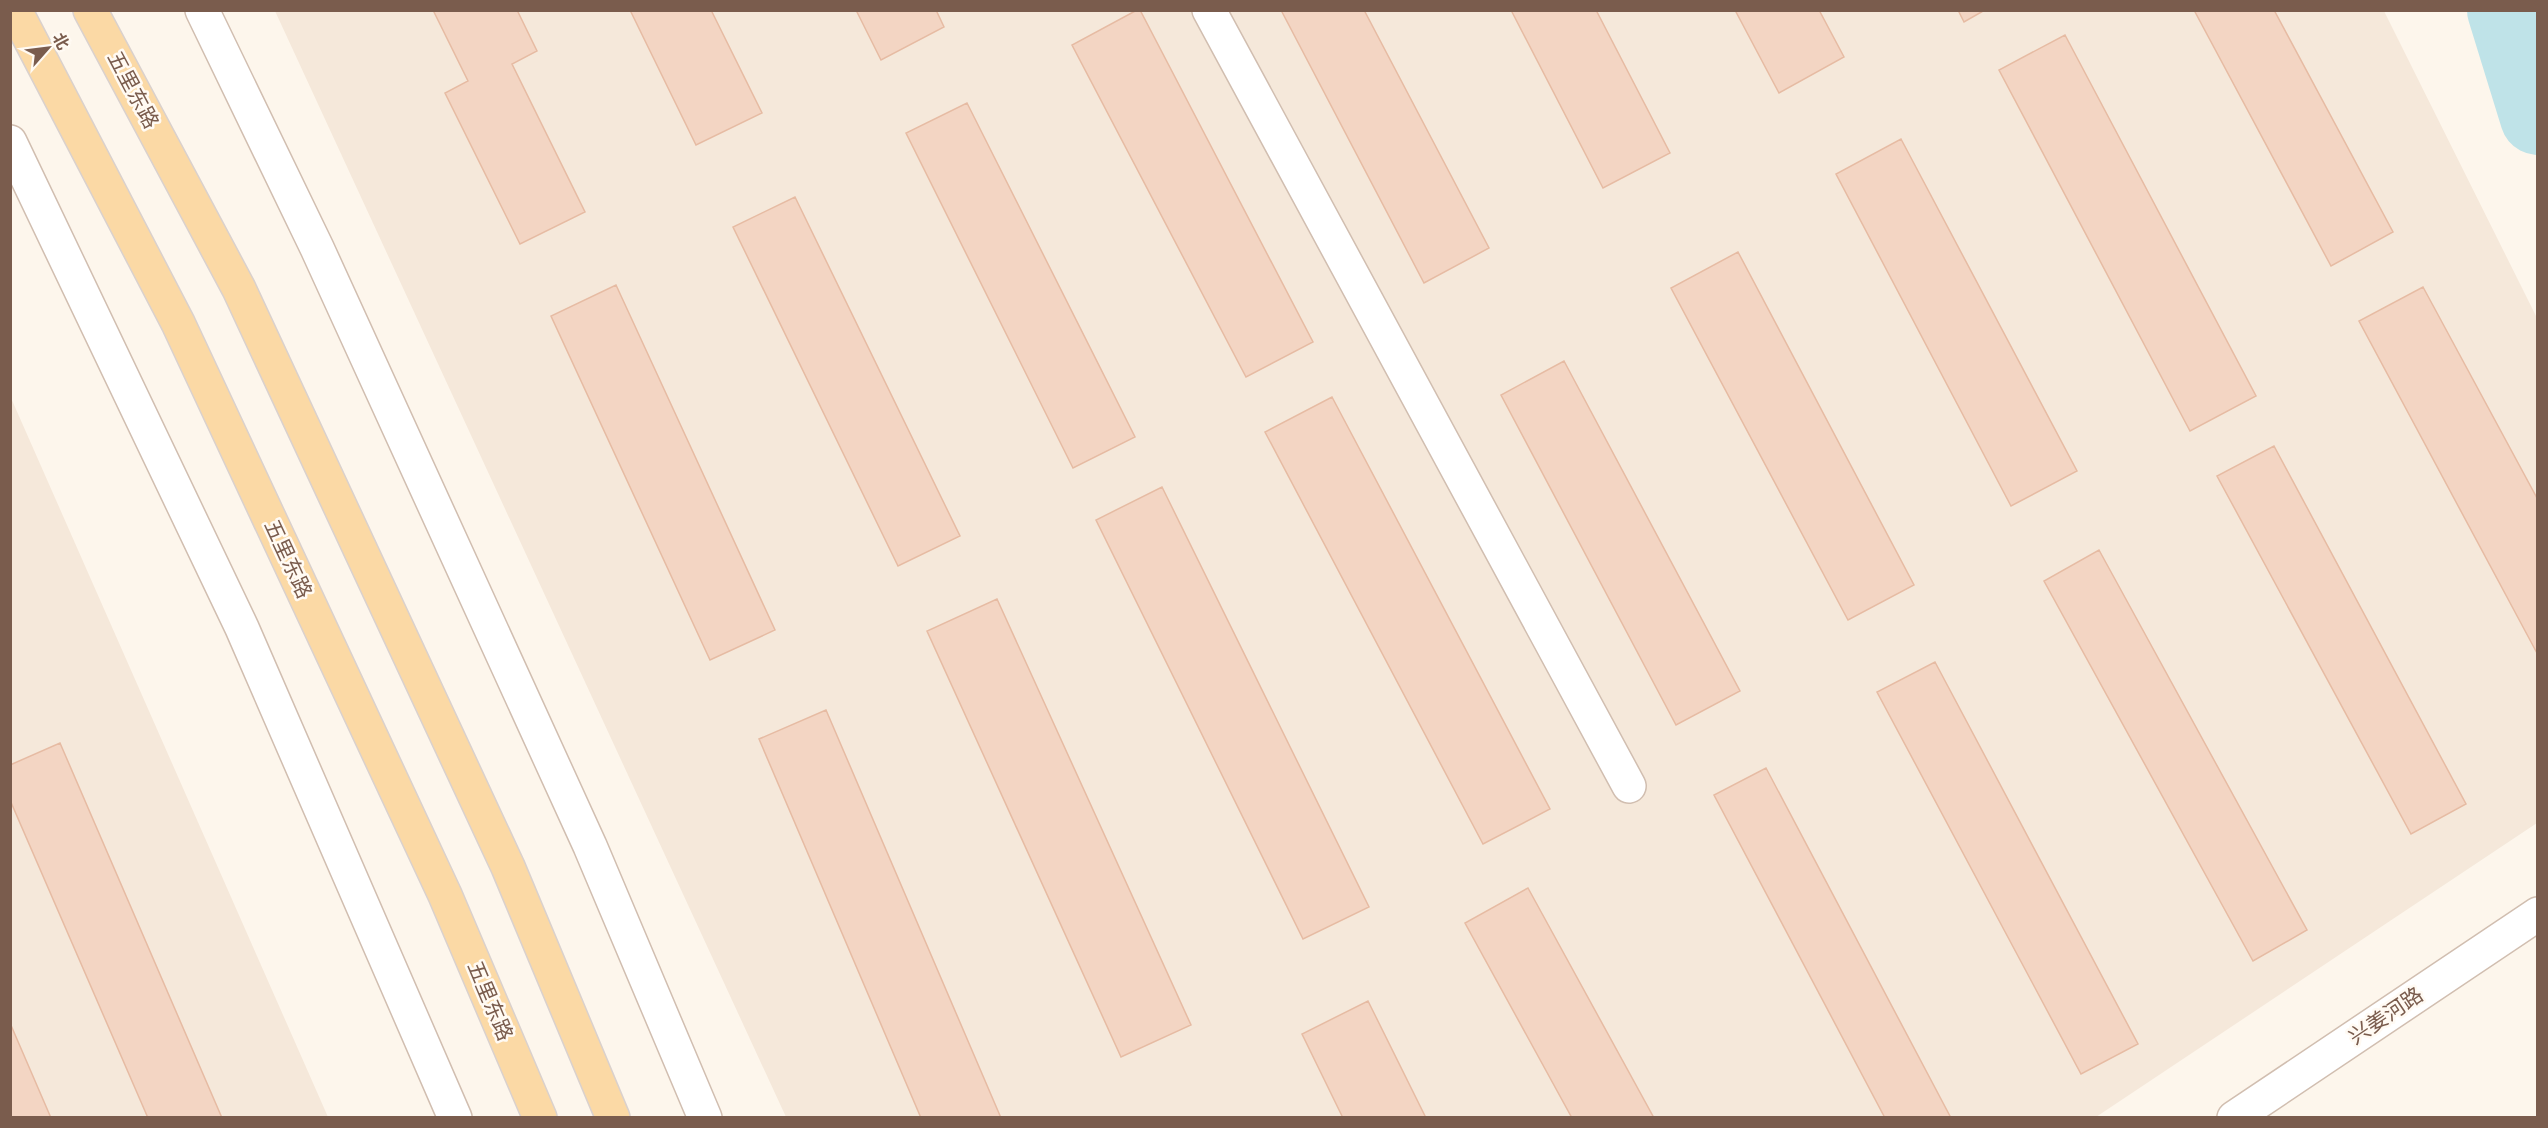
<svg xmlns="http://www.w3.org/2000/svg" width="2548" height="1128" font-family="'DejaVu Sans','Noto Sans SC',sans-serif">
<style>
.residential{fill:#f5e8da}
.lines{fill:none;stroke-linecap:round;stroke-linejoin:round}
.river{stroke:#bfe3e8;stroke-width:76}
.building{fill:#f3d5c3;stroke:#e6bba3;stroke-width:1.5}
.minor-casing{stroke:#d1beb0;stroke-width:36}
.major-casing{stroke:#dad1cd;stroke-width:36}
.minor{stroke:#fff;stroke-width:33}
.major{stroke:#fbd9a5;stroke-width:33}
.labels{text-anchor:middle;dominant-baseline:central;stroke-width:5;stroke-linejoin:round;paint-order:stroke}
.street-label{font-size:21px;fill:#7a5c4d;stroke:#fffaf3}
</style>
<rect width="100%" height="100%" fill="#fdf6ec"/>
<path class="residential" d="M275 11H2384L2537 318V823L2096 1117H786Z
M11 398 328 1117H11Z"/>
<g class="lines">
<path class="river" d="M2505 10 2538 117"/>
</g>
<path class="building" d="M433 10H517L537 51 512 64 585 212 520 244 445 93 468 81Z
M630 10H711L762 113 696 145Z
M856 10H936L944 27 881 60Z
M1137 10H1140L1313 342 1246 377 1072 45Z
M1281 10H1364L1489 248 1424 283Z
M1511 10H1596L1670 153 1603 188Z
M1735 10H1819L1844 57 1779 93Z
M1958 10H1985L1964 22Z
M2194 10H2274L2393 232 2331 266Z
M2065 35 2256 396 2190 431 1999 70Z
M967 103 1135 437 1073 468 906 133Z
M1901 139 2077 471 2011 506 1836 174Z
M795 197 960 536 898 566 733 227Z
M1738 252 1914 585 1848 620 1671 288Z
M616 285 775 630 710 660 551 316Z
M2423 287 2538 500V655L2359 321Z
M1564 361 1740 691 1676 725 1501 395Z
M1332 397 1550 809 1483 844 1265 432Z
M2274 446 2466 804 2411 834 2217 476Z
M1162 487 1369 907 1303 939 1096 520Z
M2099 550 2307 930 2253 961 2044 581Z
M997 599 1191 1025 1121 1057 927 631Z
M1935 662 2138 1044 2081 1074 1877 692Z
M826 710 1001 1118H921L759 739Z
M60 743 222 1118H148L10 800V765Z
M1766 768 1951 1118H1885L1714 795Z
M1528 888 1654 1118H1572L1465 923Z
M1368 1001 1426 1118H1343L1302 1034Z
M10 1023 51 1118H10Z"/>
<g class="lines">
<defs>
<path id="minor" d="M202 10 317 248 590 846 705 1118
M1209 10 1629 786
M10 142 242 628 455 1118
M2234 1118 2538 914"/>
<path id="major" d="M15 10 178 323 445 895 540 1118
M90 10 239 289 508 867 613 1118"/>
</defs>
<use href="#minor" class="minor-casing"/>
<use href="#major" class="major-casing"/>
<use href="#minor" class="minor"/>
<use href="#major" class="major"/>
</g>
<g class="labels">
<g class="street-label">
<text transform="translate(133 90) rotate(62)">五里东路</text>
<text transform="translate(288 559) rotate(65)">五里东路</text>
<text transform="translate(490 1001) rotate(67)">五里东路</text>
<text transform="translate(2386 1016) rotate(-34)">兴姜河路</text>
</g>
</g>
<rect width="2548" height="1128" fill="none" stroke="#7a5c4d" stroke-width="24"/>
<g transform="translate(48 48) rotate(62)" stroke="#fffaf3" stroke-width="4.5" paint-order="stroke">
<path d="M0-4.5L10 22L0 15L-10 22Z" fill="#7a5c4d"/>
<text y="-9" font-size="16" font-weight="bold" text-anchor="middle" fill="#7a5c4d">北</text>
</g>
</svg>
